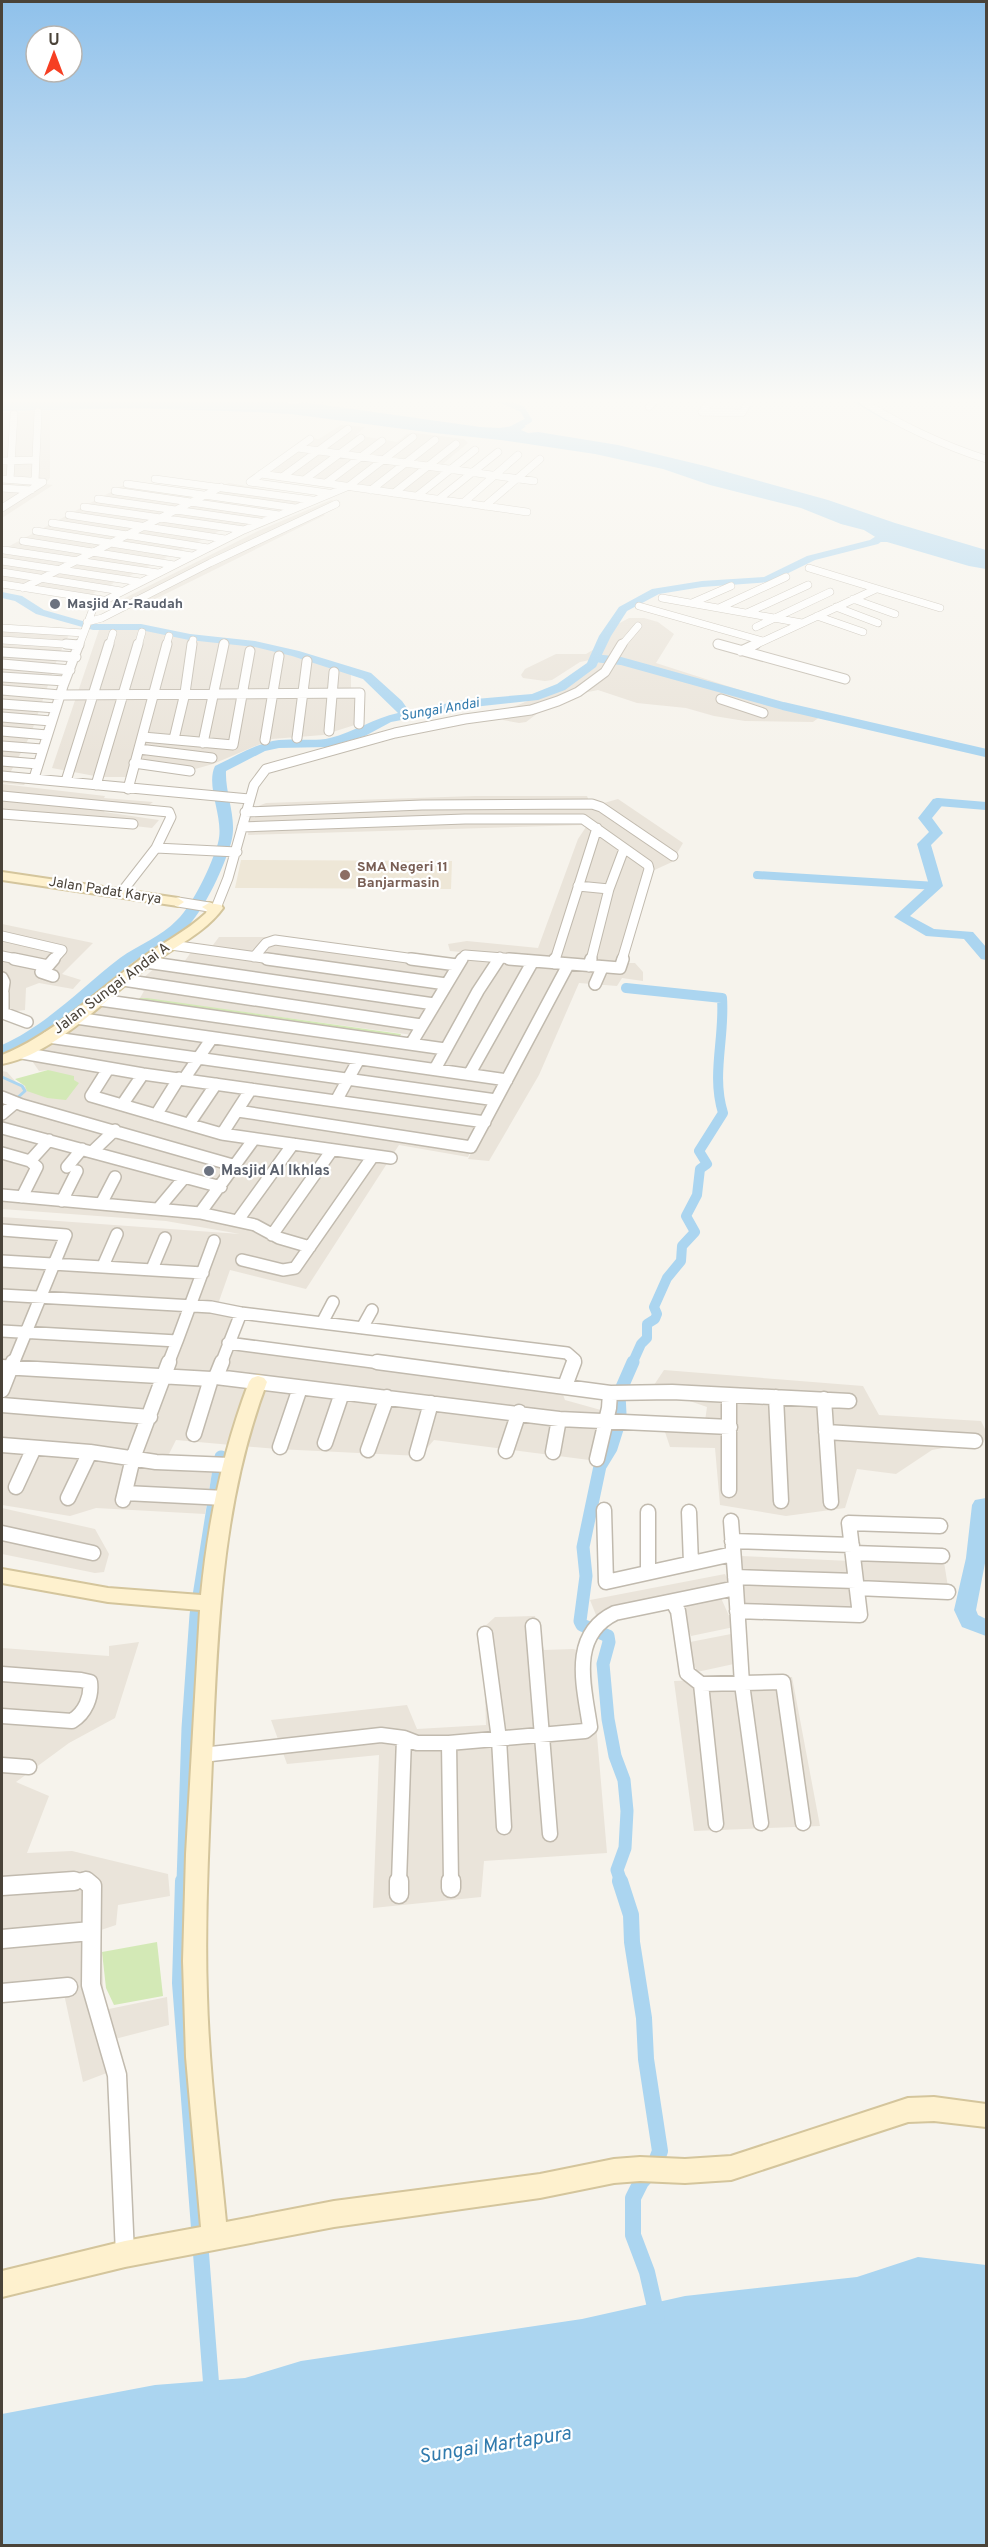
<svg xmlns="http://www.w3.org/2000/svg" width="988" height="2547" font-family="Overpass,sans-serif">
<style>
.residential{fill:#eae4da}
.education{fill:#eee7d7}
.green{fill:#d3e9b6}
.water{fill:#abd5f0}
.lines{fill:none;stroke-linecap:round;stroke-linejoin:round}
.stream{stroke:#abd5f0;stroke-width:3}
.canal-far4{stroke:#abd5f0;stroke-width:6}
.canal-far3{stroke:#abd5f0;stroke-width:8}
.canal-far2{stroke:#abd5f0;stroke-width:10}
.canal-far1{stroke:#abd5f0;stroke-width:13}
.canal{stroke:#abd5f0;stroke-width:16}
.river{fill:#abd5f0;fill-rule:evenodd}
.street-far4-casing{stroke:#c1baae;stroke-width:8}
.street-far3-casing{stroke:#c1baae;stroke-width:11}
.street-far2-casing{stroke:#c1baae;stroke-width:14}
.street-far1-casing{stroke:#c1baae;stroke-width:17}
.street-casing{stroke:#c1baae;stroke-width:21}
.secondary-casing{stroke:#d4c59c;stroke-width:4}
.street-far4{stroke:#fff;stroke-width:7}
.street-far3{stroke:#fff;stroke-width:9}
.street-far2{stroke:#fff;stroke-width:11}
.street-far1{stroke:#fff;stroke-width:14}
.street{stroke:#fff;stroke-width:18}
.secondary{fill:#fef1ce;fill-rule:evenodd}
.worship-dot{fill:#6b7280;stroke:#fff;stroke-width:2}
.education-dot{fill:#8d6e63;stroke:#fff;stroke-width:2}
.labels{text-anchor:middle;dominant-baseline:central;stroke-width:4.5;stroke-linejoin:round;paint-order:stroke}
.far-worship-label{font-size:14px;font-weight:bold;fill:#5b616d;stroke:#fff;text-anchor:start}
.far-water-label{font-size:14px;font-style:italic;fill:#317bae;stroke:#fff}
.far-education-label{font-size:14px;font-weight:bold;fill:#785e54;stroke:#fff;text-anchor:start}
.far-street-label{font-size:14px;fill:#4a4339;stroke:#fff}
.street-label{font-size:15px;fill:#4a4339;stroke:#fff}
.worship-label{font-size:15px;font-weight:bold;fill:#5b616d;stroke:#fff;text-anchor:start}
.near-water-label{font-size:20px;font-style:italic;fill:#317bae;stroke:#fff}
</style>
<rect width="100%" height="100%" fill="#f6f3ec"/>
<path class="residential" d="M50 410V478L45 484 53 485 2 518V413Z
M341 425 365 427 356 435 397 442 407 434 415 433 464 439 468 443 439 467 448 469 418 494 336 489 255 477 310 438 319 439Z
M229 483 314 498 241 529 225 528 127 577 120 578 108 587H103L91 595 2 582V550L124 485 199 494Z
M331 500 341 502 320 512 325 515 137 608 119 601 258 531Z
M629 618H644L658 622 674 634 656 663 821 716 813 722 745 721 714 716 686 708 637 703 598 690 583 693 538 713 526 722 519 723 503 720 499 713 570 683 600 662 590 660 580 662 552 680 545 681 523 678 521 675 525 669 556 654H586L601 645 618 624Z
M2 628 70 633 58 657 30 736 10 773 31 775 24 785 2 783Z
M99 630H157L232 640 351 671V691L360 694 358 724 323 735 272 739 213 764 188 771 132 763 129 777H100L52 768Z
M2 784 105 796 104 798 153 802 145 808 109 805 104 812 159 820 152 828 2 811Z
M475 796H587L589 801 604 803 618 799 683 843 672 862 648 873 615 967 450 951 448 944 467 941 538 948 578 839 586 827 583 825 248 835 251 809 266 803Z
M2 924 93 943 62 974 81 980 73 989 39 983 26 988 25 1010 2 1013Z
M219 937H266L453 963 413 1035 140 998 144 991 132 988 158 965 179 969 194 948 210 949Z
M474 956 623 971 629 963H635L643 972V981L622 978 617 986 579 983 539 1075 489 1161 468 1159 509 1076 441 1066 451 1046 419 1040 463 962Z
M104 1001 444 1049 435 1065 503 1080 468 1157 399 1145 306 1289 230 1270 218 1304 236 1313 227 1340 559 1384 565 1400 608 1412 597 1461 434 1440 420 1456 277 1449 176 1440 168 1456 214 1461 205 1514 96 1508 70 1516 2 1505V1217L240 1234 166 1221 2 1209V1071L7 1072 16 1082 47 1098 78 1083 48 1070 39 1071 28 1055Z
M664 1370 863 1386 879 1415 981 1421 986 1431V1440L932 1450 896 1474 857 1469 845 1508 786 1516 720 1505 715 1448 670 1447 665 1432 705 1421 707 1407 652 1388Z
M2 1508 95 1529 109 1554 104 1572 95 1573 2 1554Z
M741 1556 850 1561 855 1615 742 1609Z
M857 1558 944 1562 948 1587 860 1583Z
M725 1574 732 1589 596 1615 590 1600Z
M721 1598 734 1627 691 1636 679 1606Z
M535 1616 544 1650 573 1649 590 1653 607 1853 484 1861 481 1897 373 1908 379 1755 287 1764 271 1720 407 1705 417 1729 486 1725 483 1628 495 1617Z
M731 1634 743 1662 697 1672 685 1643Z
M139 1642 115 1718 69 1743 16 1782 49 1796 27 1853 72 1851 168 1874 170 1896 118 1905 116 1925 101 1930 104 2010 167 1997 169 2025 111 2040 112 2071 83 2082 64 1994 2 1998V1648L109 1656V1646Z
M792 1677 820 1826 694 1831 674 1681Z"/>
<path class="education" d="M241 860 452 861 451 889 235 888Z"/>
<path class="green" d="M140 998H147L401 1034 397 1042 133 1003Z
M48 1070 74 1076V1080L79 1083 66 1100 47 1098 27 1091 25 1086 15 1079Z
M157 1942 163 1996 114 2005 106 1988 102 1952Z"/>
<path class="water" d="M2 400H228L310 403 480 427 499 428 520 425 526 426 521 430 528 433 538 432 618 445 705 466 828 500 895 523 986 550V569L969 566 887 542H874L877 540V538L864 530 841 524 801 508 710 485 663 469 595 454 501 440 434 433 291 414 254 412 135 408 2 411Z
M918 2257 986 2265V2545H2V2414L155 2385 245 2378 301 2361 582 2319 685 2296 857 2277Z"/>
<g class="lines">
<path class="stream" d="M2 1077 22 1086 25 1091 16 1099"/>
<path class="canal-far4" d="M501 400 522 409 529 420 510 430
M856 400 887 418"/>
<path class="canal-far3" d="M594 658 621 661 783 706 986 753
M938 802 986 806
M757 875 936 886"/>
<path class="canal-far2" d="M626 988 722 998C725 1037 711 1075 723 1113L699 1151 707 1164 700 1169 697 1195 686 1216 695 1232 682 1246 681 1261 667 1278 654 1307 657 1314 655 1319 647 1324V1338L641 1344 632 1364"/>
<path class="canal-far1" d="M183 1882 188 1728 196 1615 221 1457
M621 1882 617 1870 625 1848 627 1811 624 1780 615 1756 608 1719 603 1664 609 1642 608 1636 582 1625 580 1621 586 1576 583 1547 600 1466 611 1448 617 1429 620 1414 619 1394 633 1362"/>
<path class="canal" d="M183 1881 180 1983 212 2395
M620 1881 631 1915 632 1942 644 2018 646 2059 660 2151 654 2167 641 2182 633 2198V2235L647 2272 657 2316"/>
<path class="river" d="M892 526 896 527V531L878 544 815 560 770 582 702 587 659 594 627 611 611 636 596 667 565 690 538 700 464 708 391 722 365 736 327 747 279 748 265 751 226 771C225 795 238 819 231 843 224 867 206 906 189 925 174 942 150 950 132 963 93 992 50 1045 2 1055V1045C47 1025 81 988 120 958 138 945 161 937 177 920 193 905 212 864 218 843 225 818 205 787 215 766 236 756 256 743 279 740 296 738 314 742 330 738 354 732 374 718 398 713L363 679 292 656 255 647 189 640 141 630H93L36 614 15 601 2 598V592L22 596 44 610 93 624H141L190 634 255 641 299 651 371 673 402 701 409 711 464 700 532 694 557 684 587 663 599 636 619 607 652 589 702 581 764 577 807 556 870 540Z
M938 798 945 802 932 818 943 833 931 845 943 886 910 916 934 929 973 932 986 947V960L981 959 964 939 926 936 894 917 929 885 917 844 929 832 918 818 933 799Z
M986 1498V1558L976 1610 978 1615 986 1619V1636L962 1627 954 1610 966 1558 972 1505 975 1500Z"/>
<defs>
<path id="street-far4" d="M290 400H297
M861 400C895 423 947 447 986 459
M649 407 655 400
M702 412 742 413 750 400
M702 412 712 400
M310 439 250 482 328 493
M298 448 534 481
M2 461 36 460
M261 474 527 512
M282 477 348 429
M2 479 43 482 2 508
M10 479 14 414
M155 479 312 500
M304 480 361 438
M35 481 38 412
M326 483 382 441
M127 484 295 508
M2 488 31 490
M371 490 435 440
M115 491 279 515
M394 493 456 444
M417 496 475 450
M98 499 260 522
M439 499 498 452
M463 503 518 455
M485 506 540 459
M84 507 244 530
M69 515 225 539
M52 523 208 548
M36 531 192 556
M23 541 174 565
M4 550 158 573
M2 561 140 582
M809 568 940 608
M2 572 121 591
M2 584 103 600
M23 588 221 487
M662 598 802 623
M853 599 895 614
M692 603 731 586
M639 606 763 641
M836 607 878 623
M719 608 786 577
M747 613 808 585
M817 616 863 632
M87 622 102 618 210 563 336 504
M756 627 830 592
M2 628 84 633
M2 640 79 645
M718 644 724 646
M79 646 94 606 244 530 349 486 413 437
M109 646 113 633
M138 646 142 632
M166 646 169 636
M192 646 193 640
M223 646 224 643
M621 646 638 626
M753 646 876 589"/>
<path id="street-far3" d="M66 644 79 645
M718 644 845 679
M741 651 756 644
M2 652 76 657
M2 664 70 670
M2 677 65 681
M2 690 60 695 360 693 359 724
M721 699 763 713
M2 704 56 708
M2 717 51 721
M2 731 47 735
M329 731 334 672
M143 737 233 745 250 651
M297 738 307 661
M174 739 185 693 192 644
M265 740 279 656
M203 743 224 644
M2 746 42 749
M139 749 212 758
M2 761 38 764
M134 763 190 771
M2 776 249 799
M34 778 63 686 79 644
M66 781 109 644
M96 785 138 644
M128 789 167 644
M2 796 169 812 171 817 156 848 121 893
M245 812 422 805 592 804 601 807 673 856
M2 814 133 824
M242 827 465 819H583L648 865 649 869 622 960
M156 848 237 852
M578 886 609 889
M178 902 209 907
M216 908 228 878 254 785 266 769 395 733 465 719 531 710 558 701 578 692 605 672 622 644
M2 936 62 950 53 960
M171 945 278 960
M2 956 21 960
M254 957 266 943 275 940 422 960
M461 960 465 955 527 960
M498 960 500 957
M555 960 597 828
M591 960 609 889 624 849"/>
<path id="street-far2" d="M14 959 48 966 41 972 53 976
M267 959 446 984
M411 959 457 965
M509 959 620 968 623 959
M146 962 434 1004
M554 963 555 959
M48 966 54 959
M589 966 591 959
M2 978 4 982 2 996
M123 980 421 1025
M595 984 602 968
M3 993V1013L27 1022
M100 1000 445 1049
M76 1018 507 1080
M48 1037 496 1100
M411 1044 462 959
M22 1053 143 1074 485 1122
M108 1069 91 1096 222 1134 391 1158
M435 1069 478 991 499 959
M470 1073 533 961
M184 1079 212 1038
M2 1097 22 1105 236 1166
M336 1101 359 1059
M122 1105 143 1074
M238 1111 471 1147 568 965
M2 1114 15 1103
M156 1115 179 1078
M189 1124 216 1084
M2 1128 221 1187
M222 1134 251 1089
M92 1152 115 1130
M2 1153 30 1161 37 1167 22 1197
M30 1161 49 1140
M67 1167 82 1149
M2 1195 200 1213 255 1225 279 1238 310 1247
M62 1201 77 1171
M101 1204 115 1177
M158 1209 184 1178
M200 1213 254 1139
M238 1220 293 1144
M2 1230 66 1235 13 1364
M272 1235 332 1150
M242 1260 283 1270 295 1268 373 1156
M2 1261 203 1273
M103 1266 117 1234
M152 1269 165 1238
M2 1295 211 1307 241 1313 567 1353 575 1360 573 1364
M322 1323 333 1302
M362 1328 372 1310
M2 1331 177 1341 168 1364
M177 1341 214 1241
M228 1343 388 1364
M221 1364 241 1313"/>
<path id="street-far1" d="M377 1362 610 1393 609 1408 597 1459
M2 1367 211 1379
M216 1377 559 1419 730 1427
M565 1386 574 1362
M2 1390 13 1362
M610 1393 672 1392 849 1401
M729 1395V1490
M776 1397 781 1501
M824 1399 831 1502
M2 1405 150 1417
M826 1432 975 1441
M194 1434 211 1379 216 1377 222 1362
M325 1443 342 1393
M2 1445 90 1452 156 1462 230 1465
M280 1447 300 1388
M368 1450 387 1397
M506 1451 519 1412
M553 1452 559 1419
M417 1453 431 1403
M16 1487 34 1448
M125 1493 225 1498
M68 1498 90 1452
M123 1500 133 1458 169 1362
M604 1510 606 1582 733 1554
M648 1512V1572
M689 1512 691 1563
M2 1533 93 1553
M732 1541 852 1545
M853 1553 942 1556
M735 1577 856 1581
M736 1588 742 1684 761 1823
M857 1588 948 1592
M673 1602 678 1611 687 1673 701 1684 783 1682 803 1823
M737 1611 860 1615 849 1523 940 1526
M533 1626 550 1834
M485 1634 499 1739 504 1827
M2 1674 81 1680 90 1682C92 1697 85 1713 72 1721L2 1716
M701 1684 716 1824
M449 1743 451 1882
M202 1755 381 1735 404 1738 417 1743H449L585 1731 590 1727C584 1686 569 1635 615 1613L736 1588 731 1521
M2 1765 29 1767
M53 1882 85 1880 88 1882
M399 1882 404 1738"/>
<path id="street" d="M86 1881 92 1886 91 1985 117 2075 125 2254
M451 1881V1888
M2 1886 74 1881
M399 1894V1881
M2 1939 91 1931
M2 1993 68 1987"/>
<path id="secondary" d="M2 872 178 898 184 902 178 906 2 880Z
M209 903 221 905 223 908C204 934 175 946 150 965 107 997 56 1054 2 1064V1055C54 1034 93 994 138 961 160 944 186 932 206 913L207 910 202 907Z
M258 1376 264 1378 267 1382C224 1495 218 1614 213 1734 210 1821 204 1909 207 1996 209 2072 219 2147 226 2222L334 2201 540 2174 614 2159 640 2157 685 2159 731 2156 908 2098 934 2097 986 2104V2127L934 2121 908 2122 731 2180 685 2183 640 2181 614 2183 540 2198 334 2227 125 2267 2 2297V2271L125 2241 201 2227 186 2057 183 1961 186 1854 200 1610 108 1602 2 1583V1569L108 1588 201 1595C208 1521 223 1451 249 1382L252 1378Z"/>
</defs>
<use href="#street-far4" class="street-far4-casing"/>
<use href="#street-far3" class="street-far3-casing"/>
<use href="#street-far2" class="street-far2-casing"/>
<use href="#street-far1" class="street-far1-casing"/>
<use href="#street" class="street-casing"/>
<use href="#secondary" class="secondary-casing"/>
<use href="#street-far4" class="street-far4"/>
<use href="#street-far3" class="street-far3"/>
<use href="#street-far2" class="street-far2"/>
<use href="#street-far1" class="street-far1"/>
<use href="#street" class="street"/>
<use href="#secondary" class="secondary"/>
</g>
<linearGradient id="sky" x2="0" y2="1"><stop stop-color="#8fc1eb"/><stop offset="0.53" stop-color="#fbfaf6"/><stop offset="1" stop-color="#fbfaf6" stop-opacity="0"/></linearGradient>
<rect width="988" height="756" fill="url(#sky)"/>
<g class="worship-dot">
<circle cx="55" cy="604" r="6"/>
<circle cx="209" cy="1171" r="6"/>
</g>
<circle class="education-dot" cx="345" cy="875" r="6"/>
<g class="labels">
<g class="far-worship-label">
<text x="67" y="604">Masjid Ar-Raudah</text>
</g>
<g class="far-water-label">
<text transform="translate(440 710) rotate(-10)">Sungai Andai</text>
</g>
<g class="far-education-label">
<text x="357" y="867">SMA Negeri 11<tspan x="357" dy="16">Banjarmasin</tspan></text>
</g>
<g class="far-street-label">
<text transform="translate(105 891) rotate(9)">Jalan Padat Karya</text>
</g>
<g class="street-label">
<text transform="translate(112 989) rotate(-37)">Jalan Sungai Andai A</text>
</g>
<g class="worship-label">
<text x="221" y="1171">Masjid Al Ikhlas</text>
</g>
<g class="near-water-label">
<text transform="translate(495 2446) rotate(-9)">Sungai Martapura</text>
</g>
</g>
<rect width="988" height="2547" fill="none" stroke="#4a4339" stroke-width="6"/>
<g transform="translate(54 54)"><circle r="28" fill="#ffffff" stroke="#b7b4b0" stroke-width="1.5"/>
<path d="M0-4.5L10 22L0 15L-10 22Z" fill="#f63f23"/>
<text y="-9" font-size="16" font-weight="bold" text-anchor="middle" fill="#4a4339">U</text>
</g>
</svg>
